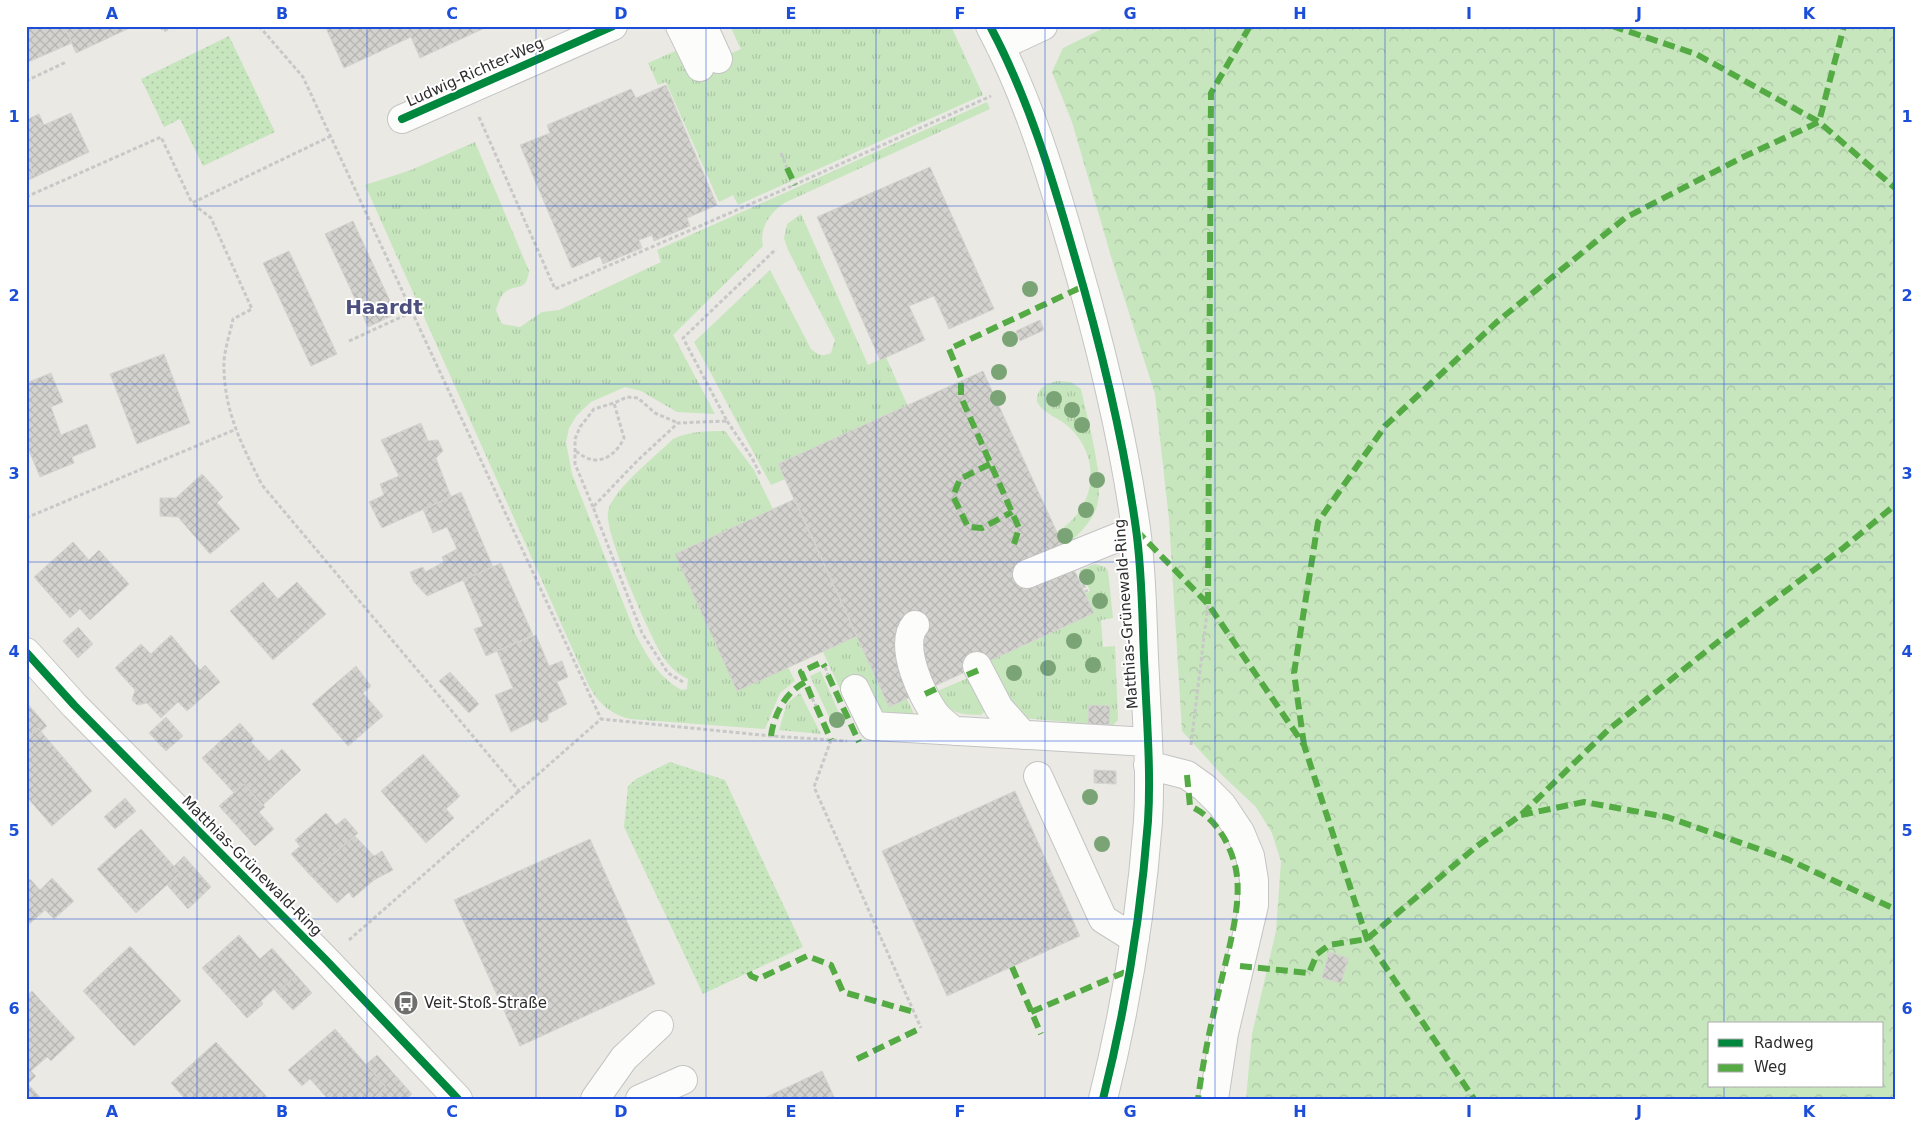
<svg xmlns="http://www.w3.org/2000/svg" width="1921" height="1125" font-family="'DejaVu Sans',sans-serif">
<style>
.grass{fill:url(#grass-tufts)}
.forest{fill:url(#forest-crowns);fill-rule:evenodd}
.park{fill:url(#park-dots)}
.building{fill:url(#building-cross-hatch);stroke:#d5d4d0}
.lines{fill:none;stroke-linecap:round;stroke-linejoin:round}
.minor-casing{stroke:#c4c4c4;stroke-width:30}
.path{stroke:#c8c8c8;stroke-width:3;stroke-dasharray:4 2.5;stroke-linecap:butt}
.minor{stroke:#fcfcfb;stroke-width:28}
.quiet{stroke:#54ab44;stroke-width:6;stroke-dasharray:12 6;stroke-linecap:butt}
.cycleway-casing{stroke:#fff;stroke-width:11}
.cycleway{stroke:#00873e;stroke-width:8}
.tree{fill:#7ba476}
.grid{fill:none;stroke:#1d4ed8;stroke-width:1;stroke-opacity:0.55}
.labels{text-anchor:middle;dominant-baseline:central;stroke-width:4;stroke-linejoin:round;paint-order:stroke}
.street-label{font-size:15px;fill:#2d2d2d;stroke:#fff}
.poi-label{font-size:15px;fill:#2d2d2d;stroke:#fff;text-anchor:start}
.district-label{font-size:20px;font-weight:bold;fill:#4d4f7e;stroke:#fff}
.neatline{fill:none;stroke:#1d4ed8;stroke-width:2}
.grid-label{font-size:16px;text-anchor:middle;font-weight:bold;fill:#1d4ed8}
</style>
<defs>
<pattern id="grass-tufts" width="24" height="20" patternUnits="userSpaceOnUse" patternTransform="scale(1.25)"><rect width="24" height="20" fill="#c7e6be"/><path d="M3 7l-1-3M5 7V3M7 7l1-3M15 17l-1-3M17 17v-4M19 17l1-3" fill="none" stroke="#abc6a4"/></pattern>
<pattern id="forest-crowns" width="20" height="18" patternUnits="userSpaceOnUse" patternTransform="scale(1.25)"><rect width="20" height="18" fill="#c7e6be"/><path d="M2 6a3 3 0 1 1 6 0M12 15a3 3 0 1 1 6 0" fill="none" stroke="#abc6a4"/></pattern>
<pattern id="park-dots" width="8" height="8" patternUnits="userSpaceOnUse" patternTransform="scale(1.25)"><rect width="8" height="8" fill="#c7e6be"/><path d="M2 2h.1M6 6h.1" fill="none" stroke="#abc6a4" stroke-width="1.8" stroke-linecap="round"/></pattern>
<pattern id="building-cross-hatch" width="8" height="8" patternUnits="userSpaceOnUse" patternTransform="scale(1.25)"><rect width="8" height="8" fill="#d3d2ce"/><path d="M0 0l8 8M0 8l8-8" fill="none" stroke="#b5b5b1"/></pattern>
</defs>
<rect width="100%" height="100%" fill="#eae9e4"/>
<path class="grass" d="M730 26H951L983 95 738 205 733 195 719 202 666 82 658 85 648 63 680 49 691 71 741 49Z
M987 102 990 109 784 203C770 213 759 228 763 246L673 335 715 414 677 412 641 391 625 387 591 402 577 415 569 428 566 442 572 474 636 635C648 658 659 678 682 690L687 689 688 679C677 674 670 667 663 657 650 636 604 533 608 512 612 490 656 456 673 439 690 431 707 431 725 431L754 470 773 509 788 667 795 681 780 693 765 729 630 719C610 714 598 703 589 686L365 185 411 170 475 142 529 271C526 293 517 283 505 292 500 296 498 304 496 310L502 324 520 327 542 312 559 310 661 262 657 250Z
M801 214 868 365 886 357 966 537 889 662 917 720 884 716 864 681 841 691 823 652 856 636 785 479 771 485 694 342 770 270 811 349C818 355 822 357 831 353L835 340 788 250 784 238 787 224Z
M1057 381 1071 382 1081 389C1087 418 1105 478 1097 506 1092 522 1077 537 1063 547L1057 532C1095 509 1103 460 1070 428 1060 418 1045 415 1037 402 1036 388 1046 384 1057 381Z
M1095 564 1105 567 1108 571 1113 618 1101 620 1103 647 1115 646 1118 720 1113 725H1109L1110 707 1089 705 1088 724 1024 718 1016 714 989 661 1093 613 1085 594 1090 591 1080 570Z
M821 671V672L843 722 832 723 810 676Z
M973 676 986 710 981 715C954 714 952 714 937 691Z
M800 693 821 734 779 730 787 703Z"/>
<path class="forest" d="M1108 26H1895V1099H1246L1252 1034 1276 931 1281 862 1272 833 1256 807 1222 775 1182 731 1169 519 1155 394 1113 263 1072 122 1052 72 1063 48ZM1710 1024H1882V1086H1710Z"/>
<path class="park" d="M229 36 275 132 203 166 180 119 164 127 141 79Z
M670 762 725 780 803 947 703 994 624 827 628 786 636 779Z"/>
<path class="building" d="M26 26H64L72 43 26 63Z
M64 26H134L76 53Z
M325 26H489L420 58 411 37 344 68Z
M666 85 717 205 687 218 690 226 654 241 652 235 639 240 642 248 603 264 600 256 572 268 520 145 550 133 547 125 631 89 636 98Z
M71 113 89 152 35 177 26 158V120L39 114 44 125Z
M26 158 35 177 26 181Z
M930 167 994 309 949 329 934 296 909 306 925 340 880 360 817 217Z
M353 221 396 314 368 327 325 234Z
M289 251 337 354 311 366 263 263Z
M1040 320 1044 330 1020 341 1016 331Z
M164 354 190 423 137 444 110 374Z
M983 371 1094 613 889 707 778 464Z
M51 373 63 402 51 407 61 435 87 424 96 447 72 457 74 463 40 477 26 443V383Z
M421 423 428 441 438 440 443 451 436 458 451 497 382 528 369 502 384 495 380 484 399 476 381 440Z
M202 474 223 497 217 503 240 529 210 554 178 517 160 516V498H176Z
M461 492 493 567 427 596 414 582 410 572 423 567 425 572 444 562 442 557 457 549 447 527 433 533 423 509Z
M795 499 857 636 737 691 675 554Z
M73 542 89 560 99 550 129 584 90 620 80 609 70 618 34 577Z
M501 563 533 635 486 656 474 629 483 626 463 580Z
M263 582 278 599 297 582 326 614 273 660 230 611Z
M78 627 93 644 78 658 63 641Z
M171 635 200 670 205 665 220 682 187 711 178 702 161 718 147 703 137 705 132 700 135 690 115 668 141 644 151 654Z
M536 635 549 666 562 661 568 677 557 682 567 704 548 714V720L541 723 537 719 511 732 495 695 513 688 497 651Z
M356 666 371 686 363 693 383 716 348 746 312 704Z
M450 672 479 704 469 713 439 681Z
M26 702 47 726 41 731 38 728 26 738Z
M1089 705 1110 706 1109 725 1088 724Z
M166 717 183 736 166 751 149 733Z
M240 723 254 739 251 742 269 761 282 749 301 770 263 805 244 784 234 793 202 758Z
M38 728 92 791 52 826 26 796V738Z
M423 754 460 796 446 809 454 818 426 843 381 791Z
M1094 770 1116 771V784L1094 783Z
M244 784 265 807 259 812 274 829 255 846 219 806Z
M1015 791 1080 936 947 996 882 851Z
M125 798 136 811 115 829 104 817Z
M326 813 336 825 345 818 358 833 310 875 291 854 300 846 295 840Z
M141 829 180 873 136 913 97 869Z
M355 836 374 856 382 851 393 870 374 880 353 898 349 892 337 903 310 875Z
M590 839 655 984 520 1046 454 900Z
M184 856 211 887 188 909 167 885 180 873 174 866Z
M52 878 74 901 54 919 45 910 26 927V883L30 879 40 890Z
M239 935 260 959 272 948 296 975 277 993 274 989 261 1001 263 1004 247 1018 202 968Z
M130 946 181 1001 134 1046 83 991Z
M1329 952 1348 958 1341 983 1322 978Z
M296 975 312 993 293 1010 277 993Z
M32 991 75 1038 51 1061 47 1057 31 1071 36 1076 28 1084 26 996Z
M335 1029 386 1087 373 1099H328L310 1079 302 1086 288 1070Z
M216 1042 269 1099H185L171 1083Z
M377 1055 412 1094 407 1099 374 1098 386 1087 366 1064Z
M822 1071 835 1099H762Z
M26 1082 40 1097 38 1099H26Z"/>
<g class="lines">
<defs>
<path id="minor" d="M680 26 700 67
M703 26 718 59
M990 26C1028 97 1052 177 1074 254 1100 343 1123 436 1136 529 1143 578 1142 628 1145 677 1147 725 1151 773 1148 821 1141 915 1126 1007 1103 1099
M1000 46 1043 26
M402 119 613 26
M1027 574 1136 530
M915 625C898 645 922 697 936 715 941 721 948 726 954 731
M26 652 74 705 326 960 458 1099
M977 666 999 708 1023 735
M855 689 873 726 1148 742
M1148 765 1187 775 1205 788 1222 805 1240 832 1250 856 1254 880V905L1224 1033 1214 1099
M1038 776 1103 919 1135 939
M595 1099 624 1058 659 1025
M640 1099 683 1080"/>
</defs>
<use href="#minor" class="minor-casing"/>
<path class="path" d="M161 26 163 31 174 26
M259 26 303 77 601 719
M26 81 66 62
M479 117 555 289 785 189 991 96
M331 136 192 203 211 218 252 309 233 319C230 334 223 353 224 368 225 414 242 445 262 485L519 791 601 719 771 736 847 741
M781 153 787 168
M26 197 161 137 192 203
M349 341 412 312
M727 421 752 458 760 474
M576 451C595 468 614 459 624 438L614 403
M593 507 575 464V439L580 427 594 409 614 403 627 397 638 398 655 413 678 423
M26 518 234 430
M1083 584 1087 592
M825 667 828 675
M683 682 668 673 642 633 593 507 637 461 678 423 727 421 683 338 776 249
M812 698 816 706
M831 740 814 787 921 1028
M1191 745 1208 604
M349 940 519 791"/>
<use href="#minor" class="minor"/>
<path class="quiet" d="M1612 26 1696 54 1819 122 1895 188
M787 168 795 185
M990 464 960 479 953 496 968 527 982 528 1012 512
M1136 530 1208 604 1304 745 1367 939 1474 1099
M1014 544 1019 528 961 397V378L949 349 1084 286
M1208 604 1211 93 1250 26
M828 675 859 742
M967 675 979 670
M925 694 940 687
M812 698 801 672 822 662 825 667
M816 706 831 740
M771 736C774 714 785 693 805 682
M1304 745 1294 673 1318 522 1385 426 1498 321 1625 218 1741 158 1819 122 1844 26
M1187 775 1190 806C1214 817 1228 839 1235 865 1244 900 1228 951 1220 986 1211 1023 1203 1061 1198 1099
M1521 815 1584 802 1667 817 1787 859 1895 909
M1240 966 1309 973 1317 954 1329 945 1367 939 1477 846 1521 815 1608 730 1724 637 1842 549 1895 505
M1012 967 1041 1034
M749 972 751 976 758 979 807 956 831 965 843 992 914 1012
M1031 1012 1130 970
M857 1059 921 1028"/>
<defs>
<path id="cycleway" d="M990 26C1028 97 1052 177 1074 254 1100 343 1123 436 1136 529 1143 578 1142 628 1145 677 1147 725 1151 773 1148 821 1141 915 1126 1007 1103 1099
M402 119 613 26
M26 652 74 705 326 960 458 1099"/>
</defs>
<use href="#cycleway" class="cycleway-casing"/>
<use href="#cycleway" class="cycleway"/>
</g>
<g class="tree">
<circle cx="1030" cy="289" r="8"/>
<circle cx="1010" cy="339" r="8"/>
<circle cx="999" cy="372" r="8"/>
<circle cx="998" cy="398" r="8"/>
<circle cx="1054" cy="399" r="8"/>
<circle cx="1072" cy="410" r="8"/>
<circle cx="1082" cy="425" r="8"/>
<circle cx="1097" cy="480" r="8"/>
<circle cx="1086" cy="510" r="8"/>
<circle cx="1065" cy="536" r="8"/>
<circle cx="1087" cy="577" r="8"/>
<circle cx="1100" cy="601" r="8"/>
<circle cx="1074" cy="641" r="8"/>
<circle cx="1093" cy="665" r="8"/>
<circle cx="1048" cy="668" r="8"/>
<circle cx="1014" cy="673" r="8"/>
<circle cx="837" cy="720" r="8"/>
<circle cx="1090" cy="797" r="8"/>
<circle cx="1102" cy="844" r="8"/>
</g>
<path class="grid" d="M197 26V1099M367 26V1099M536 26V1099M706 26V1099M876 26V1099M1045 26V1099M1215 26V1099M1385 26V1099M1554 26V1099M1724 26V1024M26 206H1895M26 384H1895M26 562H1895M26 741H1895M26 919H1895M1724 1086V1099"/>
<defs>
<symbol id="bus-disc" viewBox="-11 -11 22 22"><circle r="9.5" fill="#6f6f6d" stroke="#fff"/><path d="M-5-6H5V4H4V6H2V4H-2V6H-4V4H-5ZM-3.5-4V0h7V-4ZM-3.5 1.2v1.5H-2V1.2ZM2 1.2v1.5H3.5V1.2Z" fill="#fff"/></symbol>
</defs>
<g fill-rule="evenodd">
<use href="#bus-disc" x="392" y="989" width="28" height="28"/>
</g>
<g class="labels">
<g class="street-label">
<text transform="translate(475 72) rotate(-24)">Ludwig-Richter-Weg</text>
<text transform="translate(1126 614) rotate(-94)">Matthias-Grünewald-Ring</text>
<text transform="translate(252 866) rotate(45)">Matthias-Grünewald-Ring</text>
</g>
<g class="poi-label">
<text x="424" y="1003">Veit-Stoß-Straße</text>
</g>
<g class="district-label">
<text x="384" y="307">Haardt</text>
</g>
</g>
<rect width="1921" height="1125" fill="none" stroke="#ffffff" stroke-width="55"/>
<rect x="1708" y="1022" width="175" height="65" fill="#ffffff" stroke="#ababab"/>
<rect x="1718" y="1039" width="25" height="8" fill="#00873e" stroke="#ababab"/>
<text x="1754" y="1048" font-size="15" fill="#2d2d2d">Radweg</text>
<rect x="1718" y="1064" width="25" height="8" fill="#54ab44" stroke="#ababab"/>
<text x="1754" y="1072" font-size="15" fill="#2d2d2d">Weg</text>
<rect x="28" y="28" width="1866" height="1070" class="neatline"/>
<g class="grid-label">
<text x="112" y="19">A</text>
<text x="282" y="19">B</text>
<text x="452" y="19">C</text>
<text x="621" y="19">D</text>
<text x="791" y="19">E</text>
<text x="960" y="19">F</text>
<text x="1130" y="19">G</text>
<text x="1300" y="19">H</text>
<text x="1469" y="19">I</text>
<text x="1639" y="19">J</text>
<text x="1809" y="19">K</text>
<text x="14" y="122">1</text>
<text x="1907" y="122">1</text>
<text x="14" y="301">2</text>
<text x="1907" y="301">2</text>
<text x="14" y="479">3</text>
<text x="1907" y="479">3</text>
<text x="14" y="657">4</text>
<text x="1907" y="657">4</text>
<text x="14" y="836">5</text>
<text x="1907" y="836">5</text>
<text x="14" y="1014">6</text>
<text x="1907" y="1014">6</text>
<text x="112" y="1117">A</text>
<text x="282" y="1117">B</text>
<text x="452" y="1117">C</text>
<text x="621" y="1117">D</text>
<text x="791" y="1117">E</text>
<text x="960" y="1117">F</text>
<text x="1130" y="1117">G</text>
<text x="1300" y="1117">H</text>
<text x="1469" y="1117">I</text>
<text x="1639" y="1117">J</text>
<text x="1809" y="1117">K</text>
</g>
</svg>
